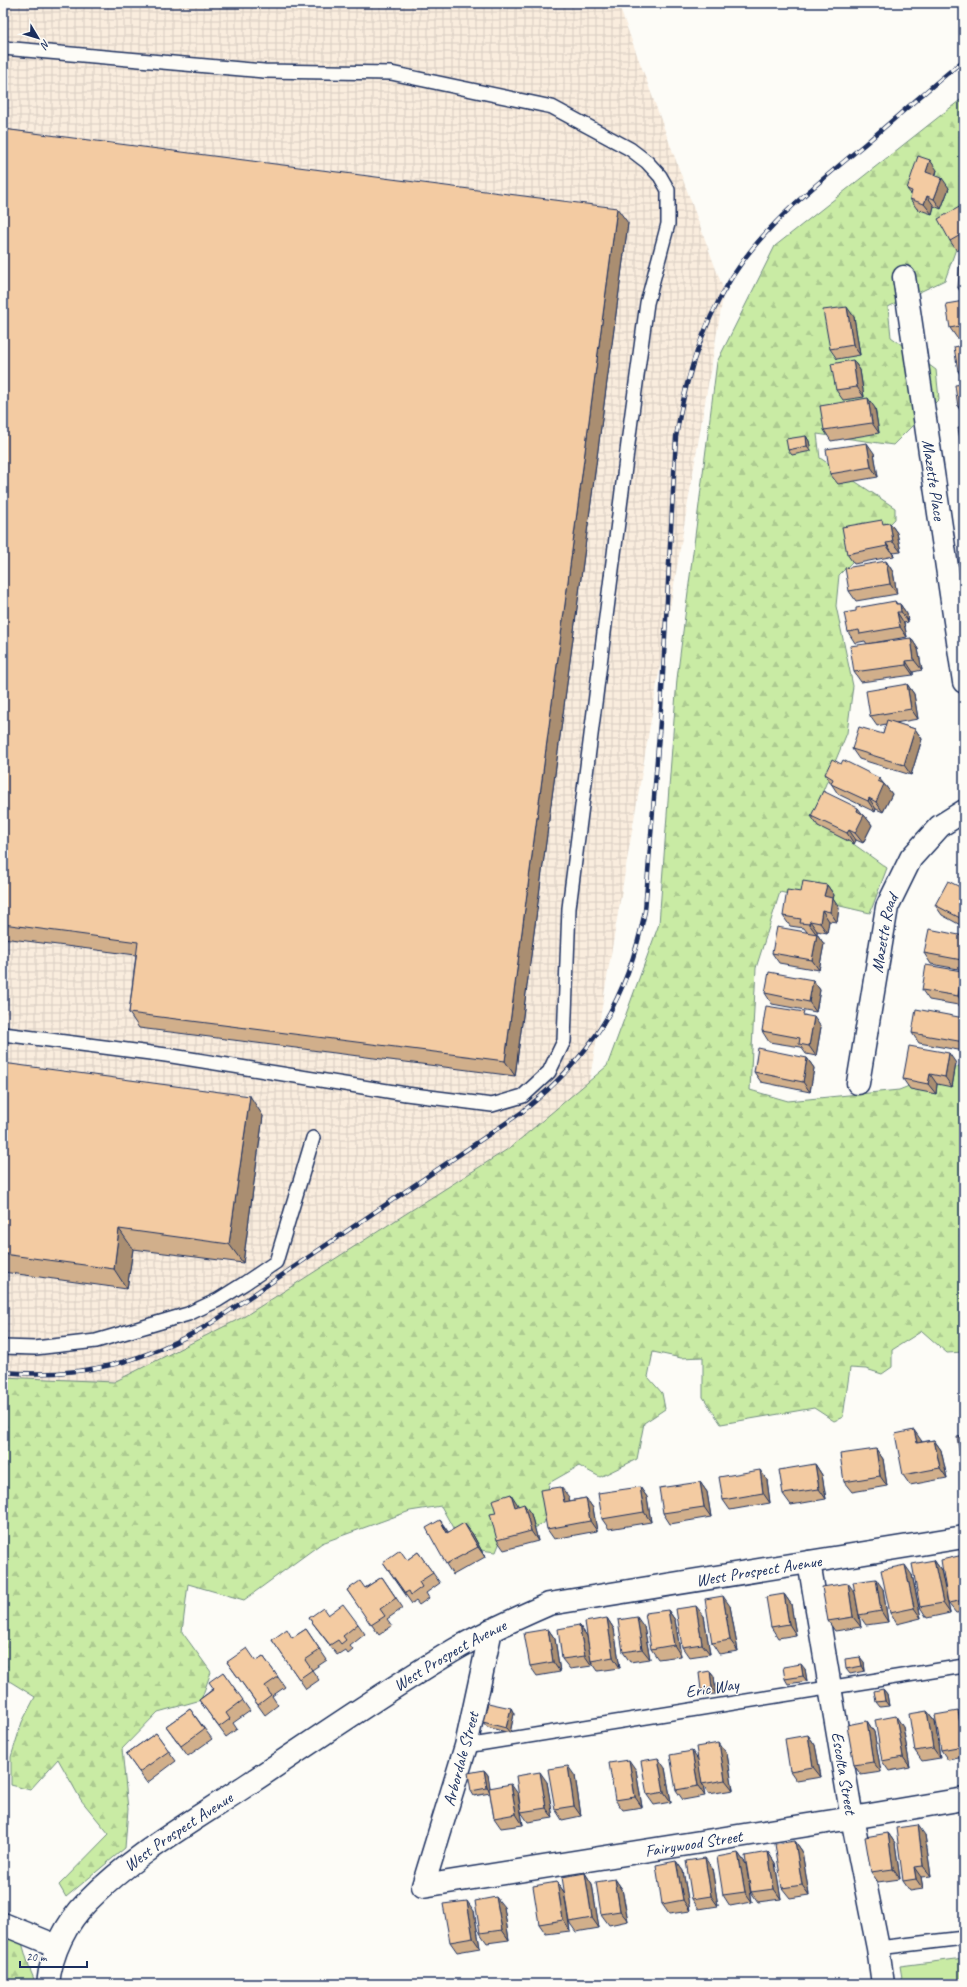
<svg xmlns="http://www.w3.org/2000/svg" width="967" height="1987" font-family="Caveat,sans-serif">
<style>
.industrial{fill:url(#industrial-grid)}
.green{fill:#c9eba4;stroke:#728d81}
.forest{fill:url(#forest-firs);stroke:#728d81}
.lines{fill:none;stroke-linecap:round;stroke-linejoin:round}
.service-casing{stroke:#1b2f5e;stroke-width:16}
.minor-casing{stroke:#1b2f5e;stroke-width:25}
.tertiary-casing{stroke:#1b2f5e;stroke-width:25}
.service{stroke:#fdfcf7;stroke-width:13}
.minor{stroke:#fdfcf7;stroke-width:22}
.tertiary{stroke:#fdfcf7;stroke-width:22}
.rail-casing{stroke:#1b2f5e;stroke-width:4.5}
.rail{stroke:#fdfcf7;stroke-width:3;stroke-dasharray:9;stroke-linecap:butt}
.wall{fill:#d1af8b;stroke:#1b2f5e}
.shaded-wall{fill:#aa8e71;stroke:#1b2f5e}
.building{fill:#f3cba2;stroke:#1b2f5e}
.labels{text-anchor:middle;dominant-baseline:central;stroke-width:3;stroke-linejoin:round;paint-order:stroke}
.street-label{font-size:17px;fill:#1b2f5e;stroke:#fdfcf7}
</style>
<defs>
<pattern id="industrial-grid" width="8" height="8" patternUnits="userSpaceOnUse"><rect width="8" height="8" fill="#faedde"/><path d="M0 4h8M4 0v8" fill="none" stroke="#d6ccc1"/></pattern>
<pattern id="forest-firs" width="22" height="20" patternUnits="userSpaceOnUse"><rect width="22" height="20" fill="#c9eba4"/><path d="M5 1l3.5 6h-7zM16 11l3.5 6h-7z" fill="#acca90"/></pattern>
</defs>
<rect width="100%" height="100%" fill="#fdfcf7"/>
<filter id="ink" filterUnits="userSpaceOnUse"><feTurbulence type="fractalNoise" baseFrequency=".025" numOctaves="2"/><feDisplacementMap in="SourceGraphic" scale="8" xChannelSelector="R" yChannelSelector="G"/><feConvolveMatrix kernelMatrix="1 2 1 2 8 2 1 2 1" color-interpolation-filters="sRGB"/></filter>
<g filter="url(#ink)">
<path class="industrial" d="M3 3H618L724 291 586 1101 161 1418 3 1405Z"/>
<path class="green" d="M964 1958V1984H903L900 1966Z"/>
<path class="forest" d="M964 97V226L945 280 888 307 891 337 936 370 939 399 893 445 817 434 820 458 895 508V519L839 575 836 606 853 686 847 733 813 815 887 868 870 913 780 892 756 968 750 1090 788 1101 899 1090 964 1064V1352L947 1353 922 1331 892 1350V1367L882 1374 866 1369 850 1368 843 1417 834 1421 814 1408 721 1424 703 1397V1357L681 1358 653 1352 648 1377 662 1393 665 1409 644 1423 637 1459 600 1477 579 1466 549 1483 544 1523 531 1530 509 1519 496 1552 464 1548 441 1506 410 1511 322 1543 244 1600 188 1584 182 1632 211 1672 201 1700 158 1712 122 1749 128 1809 125 1848 66 1897 59 1885 109 1834 81 1800 58 1759 30 1790 11 1785V1757L22 1722 35 1697 6 1679 3 1680V1377L114 1382 245 1316 511 1147 607 1066 659 924 677 679 717 362 775 246Z
M6 1912 20 1936 29 1967 36 1984H3V1913Z"/>
<g class="lines">
<defs>
<path id="service" d="M3 48 264 71 391 73 552 107 630 149 647 162 660 176 668 190V224L647 303 631 420 569 908 564 1041 549 1072 523 1096 492 1105 406 1094 166 1055 3 1034
M3 1347 35 1348 96 1341 188 1314 218 1300 245 1283 276 1262 313 1138
M466 1746 964 1666
M878 1948 964 1938"/>
<g id="minor">
<path id="s1" d="M904 277 964 682"/>
<path id="s2" d="M858 1083 887 907 911 858 940 826 964 811"/>
<path id="s3" d="M809 1562 852 1818 878 1948 883 1984"/>
<path id="s4" d="M491 1630 466 1746 423 1886 852 1818 964 1799"/>
<path d="M3 1924 57 1946"/>
</g>
<g id="tertiary">
<path id="s5" d="M48 1984C51 1953 66 1923 88 1901 134 1854 195 1820 250 1783 318 1738 385 1691 456 1649 485 1632 517 1618 549 1604L964 1537"/>
</g>
</defs>
<use href="#service" class="service-casing"/>
<use href="#minor" class="minor-casing"/>
<use href="#tertiary" class="tertiary-casing"/>
<use href="#service" class="service"/>
<use href="#minor" class="minor"/>
<use href="#tertiary" class="tertiary"/>
<defs>
<path id="rail" d="M3 1372C82 1379 146 1362 213 1322L522 1112C593 1055 627 1000 645 911L661 709 676 437C686 373 706 311 745 258 778 214 823 179 865 144 898 116 930 87 964 60"/>
</defs>
<use href="#rail" class="rail-casing"/>
<use href="#rail" class="rail"/>
</g>
<path class="wall" d="M3 129 628 223 515 1076 139 1028 129 1013 136 955 3 938Z
M937 170 936 175 949 188 941 209 934 206 932 214 917 209 910 199 911 194 907 189Z
M964 206V247L957 251 950 241Z
M964 258V297L958 288Z
M964 301V337L957 338 950 328Z
M854 317 860 355 837 359 830 349Z
M964 345V380L958 371Z
M853 360 860 370 864 397 843 400 836 390Z
M964 382V416L958 407Z
M875 408 879 433 831 441 824 430Z
M806 436 809 441 811 451 792 455 788 450Z
M874 453 878 477 838 484 830 474Z
M890 523 897 533 901 552 893 553 894 556 854 564 847 554 885 524Z
M886 561 893 572 897 594 856 601 849 591Z
M897 604H900L907 614 908 622 904 623 907 637 867 644 865 641 855 643 848 632Z
M911 638 918 649 922 670 913 672V675L861 682 854 672Z
M907 684 914 694 918 719 895 723 915 729 922 739 911 775 859 759 852 749 883 734 886 724 877 726 870 716Z
M825 774 883 783 884 784 892 794 883 812 876 809 875 812 838 794Z
M864 815 872 825 863 843 856 840 854 844 818 826 811 816Z
M827 885 834 895 833 899 839 908 837 922 829 921 827 933 817 931V934L824 944 819 970 779 963 772 953 807 932 804 928 790 926 783 916 801 892Z
M964 889V927L942 915 935 905Z
M964 936V970L931 964 924 953Z
M962 971 964 974V1006L929 1000 922 990Z
M813 980 820 990 816 1012 772 1004 765 993Z
M805 1015 821 1027 816 1056 806 1054 801 1047 769 1042 762 1031Z
M964 1018V1051L919 1043 912 1033Z
M807 1058 814 1068 810 1092 761 1082 754 1072Z
M3 1063 263 1116 243 1263 133 1249 127 1289 3 1272Z
M956 1063 952 1087 937 1084 936 1094 910 1089 903 1079Z
M964 1436V1465L961 1461Z
M921 1440V1442L934 1440 941 1450 947 1478 910 1485 903 1475Z
M876 1449 883 1459 887 1486 852 1492 844 1482Z
M815 1464 822 1475 826 1499 791 1505 783 1494Z
M767 1480 770 1503 730 1510 723 1500Z
M700 1482 707 1492 711 1517 670 1524 663 1513Z
M640 1487 647 1497 651 1522 609 1529 602 1519Z
M569 1497V1501L586 1498 593 1508 597 1531 554 1539 547 1529Z
M518 1505 519 1506 531 1514 538 1541 504 1550 497 1540Z
M448 1532 472 1533 485 1557 453 1575 446 1564Z
M418 1552 440 1583 426 1593 429 1598 419 1605 416 1601 412 1604 383 1562 407 1560Z
M964 1557V1612L956 1613 948 1603Z
M934 1560 941 1570 950 1613 927 1618 920 1607Z
M912 1575 921 1618 897 1624 890 1613Z
M382 1577 403 1608 387 1619 392 1626 379 1635 347 1590 365 1588Z
M883 1589 888 1622 866 1625 859 1615Z
M855 1593 861 1627 835 1631 828 1621Z
M784 1594 791 1604 796 1635 778 1638 771 1627Z
M730 1606 738 1651 719 1654 712 1643Z
M668 1610 675 1620 681 1656 658 1659 651 1649Z
M328 1615 358 1624 365 1634 350 1646 353 1650 348 1654 345 1650 337 1655 309 1618Z
M704 1616 710 1654 689 1657 682 1647Z
M607 1618 614 1629 620 1668 598 1671 591 1661Z
M579 1625 587 1636 592 1666 570 1669 562 1659Z
M644 1627 650 1659 630 1662 623 1652Z
M306 1629 327 1660 312 1670 319 1680 306 1689 272 1640 292 1638Z
M548 1629 555 1639 560 1672 537 1676 530 1666Z
M263 1656 285 1687 272 1696 278 1705 265 1715 227 1662 256 1661Z
M864 1662 865 1671 850 1674 846 1669Z
M805 1669 807 1681 788 1684 785 1679Z
M710 1671 714 1676 716 1694 704 1695 701 1690Z
M223 1672 250 1711 233 1723 237 1729 226 1737 199 1700 213 1689Z
M883 1689 887 1694 889 1706 880 1707 876 1702Z
M511 1708 514 1714 510 1733 487 1727 483 1722Z
M190 1709 212 1739 188 1756 166 1726Z
M927 1711 935 1721 940 1758 922 1761 915 1751Z
M964 1720V1757L948 1760 941 1750Z
M867 1721 874 1732 881 1772 861 1775 854 1765Z
M903 1727 910 1767 889 1771 882 1761Z
M156 1733 176 1761 147 1783 126 1754Z
M808 1735 815 1745 821 1777 797 1781 790 1771Z
M727 1754 733 1790 709 1794 703 1785 705 1796 683 1800 676 1790 698 1760Z
M665 1768 671 1802 654 1805 647 1795Z
M484 1770 488 1775 490 1788 518 1794 523 1825 501 1828 494 1818 490 1793 474 1796 471 1791Z
M636 1770 642 1807 623 1810 615 1800Z
M575 1776 581 1816 562 1820 555 1809Z
M547 1782 553 1818 528 1822 521 1812Z
M888 1833 895 1843 900 1879 878 1882 871 1872Z
M925 1835 931 1876 921 1877 923 1889 910 1891 903 1881Z
M795 1841 802 1851 809 1895 790 1898 782 1888Z
M768 1852 775 1863 781 1899 758 1902 751 1892Z
M738 1853 746 1864 752 1902 730 1906 723 1895Z
M676 1861 683 1871 690 1911 669 1914 662 1904Z
M712 1868 718 1906 699 1909 692 1899Z
M585 1873 592 1884 599 1928 576 1932 569 1922Z
M615 1879 622 1889 628 1921 609 1925 601 1914Z
M557 1882 564 1892 570 1931 546 1934 539 1924Z
M504 1907 509 1940 487 1943 480 1933Z
M474 1911 480 1948 457 1952 450 1942Z"/>
<path class="shaded-wall" d="M930 160 937 170 933 182 926 172Z
M942 178 949 188 941 209 934 199Z
M927 196 934 206 932 214 924 204Z
M617 208 628 223 515 1076 505 1061Z
M847 307 854 317 860 355 853 345Z
M853 360 860 370 864 397 857 387Z
M868 398 875 408 879 433 872 423Z
M806 436 809 441 811 451 807 446Z
M867 443 874 453 878 477 871 467Z
M890 523 897 533 901 552 893 542Z
M886 543 893 553 894 556 887 546Z
M886 561 893 572 897 594 890 584Z
M895 601 901 609 900 604 907 614 908 622 896 604Z
M897 612 904 623 907 637 900 627Z
M911 638 918 649 922 670 914 660Z
M906 661 913 672V675L906 665Z
M907 684 914 694 918 719 911 709Z
M915 729 922 739 911 775 904 765Z
M879 778 892 794 883 812 876 802 878 781Z
M869 798 876 809 875 812 868 801Z
M858 808 864 816V815L872 825 863 843 855 833 857 811Z
M849 830 856 840 854 844 847 833Z
M827 885 834 895 833 899 839 908 837 922 830 912 824 896Z
M822 910 829 921 827 933 820 923Z
M810 921 817 931V935L809 924Z
M817 934 824 944 819 970 812 960Z
M964 949V964L962 960Z
M962 971 964 974V1005L958 996Z
M813 980 820 990 816 1012 809 1002Z
M814 1017 821 1027 816 1056 809 1046Z
M949 1053 956 1063 952 1087 945 1077Z
M807 1058 814 1068 810 1092 803 1082Z
M930 1074 937 1084 936 1094 928 1084Z
M250 1096 263 1116 243 1263 229 1244Z
M119 1229 133 1249 127 1289 114 1269Z
M914 1430 921 1440 924 1453 917 1443Z
M934 1440 941 1450 947 1478 940 1468Z
M876 1449 883 1459 887 1486 880 1476Z
M815 1464 822 1475 826 1499 819 1489Z
M760 1470 767 1480 770 1503 763 1493Z
M700 1482 707 1492 711 1517 704 1507Z
M561 1487 569 1497 571 1512 564 1502Z
M640 1487 647 1497 651 1522 644 1512Z
M511 1494 518 1505 522 1517 515 1507Z
M586 1498 593 1508 597 1531 590 1521Z
M524 1504 531 1514 538 1541 531 1531Z
M440 1520 447 1530 454 1543 447 1533Z
M464 1523 472 1533 485 1557 478 1547Z
M934 1560 941 1570 950 1613 943 1603Z
M905 1565 912 1575 921 1618 914 1608Z
M876 1579 883 1589 888 1622 881 1611Z
M848 1583 855 1593 861 1627 853 1617Z
M784 1594 791 1604 796 1635 789 1624Z
M723 1596 730 1606 738 1651 730 1640Z
M696 1606 704 1616 710 1654 702 1644Z
M668 1610 675 1620 681 1656 674 1645Z
M637 1617 644 1627 650 1659 642 1649Z
M607 1618 614 1629 620 1668 613 1657Z
M579 1625 587 1636 592 1666 585 1656Z
M548 1629 555 1639 560 1672 553 1662Z
M860 1657 864 1662 865 1671 862 1666Z
M801 1664 805 1669 807 1681 803 1676Z
M710 1671 714 1676 716 1694 712 1688Z
M883 1689 887 1694 889 1706 885 1701Z
M511 1708 514 1714 510 1733 506 1728Z
M927 1711 935 1721 940 1758 933 1748Z
M958 1711 964 1720V1747L963 1746Z
M896 1716 903 1727 910 1767 903 1757Z
M867 1721 874 1732 881 1772 873 1762Z
M808 1735 815 1745 821 1777 813 1767Z
M719 1743 727 1754 733 1790 725 1780Z
M692 1751 699 1761 702 1784 703 1785 705 1796 698 1786Z
M658 1758 665 1768 671 1802 664 1792Z
M629 1760 636 1770 642 1807 635 1797Z
M568 1766 575 1776 581 1816 574 1806Z
M484 1770 488 1775 491 1793 487 1788Z
M540 1772 547 1782 553 1818 546 1808Z
M511 1784 518 1794 523 1825 516 1814Z
M918 1825 925 1835 931 1876 923 1866Z
M888 1833 895 1843 900 1879 893 1869Z
M795 1841 802 1851 809 1895 802 1885Z
M768 1852 775 1863 781 1899 774 1889Z
M738 1853 746 1864 752 1902 745 1892Z
M705 1858 712 1868 718 1906 711 1896Z
M676 1861 683 1871 690 1911 683 1900Z
M914 1867 921 1877 923 1889 916 1879Z
M585 1873 592 1884 599 1928 592 1918Z
M615 1879 622 1889 628 1921 620 1911Z
M557 1882 564 1892 570 1931 563 1920Z
M496 1897 504 1907 509 1940 502 1930Z
M467 1901 474 1911 480 1948 473 1938Z"/>
<path class="building" d="M3 129 617 208 505 1061 129 1013 138 942 3 924Z
M918 156 930 160 926 172 942 178 934 199 927 196 924 204 910 199 912 191 907 189Z
M963 205 964 206V233L950 241 938 219Z
M960 258H964V288H958Z
M964 301V325L950 328 946 304Z
M847 307 853 345 830 349 823 310Z
M964 345V370L958 371 954 347Z
M853 360 857 387 836 390 831 364Z
M963 382H964V406L958 407 955 385 963 384Z
M868 398 872 423 824 430 820 406Z
M964 427V452H962L958 428Z
M806 436 807 446 788 450 786 439Z
M867 443 871 467 830 474 826 449Z
M882 520 883 524 890 523 893 542 886 543 887 546 847 554 842 527Z
M886 561 890 584 849 591 845 568Z
M895 601 896 604H900L901 612H897L900 627 860 634 859 630 848 632 844 613 856 611V608Z
M911 638 914 660 906 661V665L854 672 850 646Z
M907 684 911 709 870 716 866 691Z
M887 720 915 729 904 765 852 749 859 727 883 734Z
M832 759 841 764 843 760 879 778 878 781 884 784 876 802 869 798 868 801 831 784 833 779 825 774Z
M823 791 858 808 857 811 864 815 855 833 849 830 847 833 811 816Z
M803 881 827 885 824 896 832 898 830 912 822 910 820 923 810 921 809 924 800 923 801 919 783 916 787 890 801 892Z
M948 881 964 889V920L935 905Z
M777 927 817 934 812 960 772 953Z
M929 929 964 936V949L962 960 924 953Z
M926 965 962 971 958 996 922 990Z
M769 972 813 980 809 1002 765 993Z
M766 1006 804 1012 803 1015 814 1017 809 1046 799 1044 800 1038 762 1031Z
M916 1009 964 1018V1042L912 1033Z
M909 1046 949 1053 945 1077 930 1074 928 1084 903 1079Z
M758 1048 807 1058 803 1082 754 1072Z
M3 1063 250 1096 229 1244 119 1229 114 1269 3 1254Z
M914 1430 917 1443 934 1440 940 1468 903 1475 895 1434Z
M964 1436V1460L961 1461 957 1437Z
M876 1449 880 1476 844 1482 840 1454Z
M815 1464 819 1489 783 1494 779 1470Z
M760 1470 763 1493 723 1500 719 1477Z
M700 1482 704 1507 663 1513 659 1488Z
M561 1487 564 1502 586 1498 590 1521 547 1529 540 1490Z
M640 1487 644 1512 602 1519 598 1493Z
M511 1494 515 1507 524 1504 531 1531 497 1540 490 1514 496 1513 492 1500Z
M440 1520 447 1533 464 1523 478 1547 446 1564 426 1528Z
M400 1550 407 1560 418 1552 433 1573 419 1582 422 1587 411 1595 409 1591 405 1593 383 1562Z
M963 1555 964 1561V1600L948 1603 941 1560Z
M934 1560 943 1603 920 1607 912 1564Z
M905 1565 914 1608 890 1613 881 1570Z
M382 1577 396 1598 380 1609 385 1616 371 1625 347 1590 360 1581 365 1588Z
M876 1579 881 1611 859 1615 853 1582Z
M848 1583 853 1617 828 1621 822 1587Z
M784 1594 789 1624 771 1627 766 1597Z
M723 1596 730 1640 712 1643 705 1599Z
M343 1604 358 1624 343 1636 346 1640 341 1644 338 1640 330 1645 309 1618 323 1608 328 1615Z
M696 1606 702 1644 682 1647 676 1609Z
M668 1610 674 1645 651 1649 645 1613Z
M637 1617 642 1649 623 1652 618 1620Z
M607 1618 613 1657 591 1661 585 1622Z
M579 1625 585 1656 562 1659 558 1629Z
M287 1629 292 1638 306 1629 320 1650 305 1660 312 1670 299 1679 272 1640Z
M548 1629 553 1662 530 1666 524 1633Z
M247 1648 256 1661 263 1656 278 1677 265 1686 271 1695 258 1705 227 1662Z
M860 1657 862 1666 846 1669 845 1659Z
M801 1664 803 1676 785 1679 783 1667Z
M710 1671 712 1688 701 1690 699 1673Z
M223 1672 243 1700 226 1713 230 1719 219 1727 199 1700 214 1689 209 1682Z
M883 1689 885 1701 876 1702 874 1691Z
M488 1703 511 1708 506 1728 483 1722Z
M190 1709 204 1729 181 1746 166 1726Z
M927 1711 933 1748 915 1751 909 1714Z
M958 1711 963 1746 941 1750 935 1715Z
M896 1716 903 1757 882 1761 875 1720Z
M867 1721 873 1762 854 1765 847 1725Z
M156 1733 169 1751 139 1772 126 1754Z
M808 1735 813 1767 790 1771 785 1739Z
M719 1743 725 1780 702 1784 696 1747Z
M692 1751 698 1786 676 1790 670 1755Z
M658 1758 664 1792 647 1795 641 1761Z
M629 1760 635 1797 615 1800 609 1763Z
M568 1766 574 1806 555 1809 548 1769Z
M484 1770 487 1788 471 1791 468 1773Z
M540 1772 546 1808 521 1812 516 1776Z
M511 1784 516 1814 494 1818 489 1788Z
M918 1825 923 1866 914 1867 916 1879 903 1881 896 1828Z
M888 1833 893 1869 871 1872 865 1837Z
M795 1841 802 1885 782 1888 775 1844Z
M768 1852 774 1889 751 1892 745 1856Z
M738 1853 745 1892 723 1895 717 1857Z
M705 1858 711 1896 692 1899 686 1861Z
M676 1861 683 1900 662 1904 656 1865Z
M585 1873 592 1918 569 1922 562 1877Z
M615 1879 620 1911 601 1914 596 1882Z
M557 1882 563 1920 539 1924 533 1886Z
M496 1897 502 1930 480 1933 475 1901Z
M467 1901 473 1938 450 1942 443 1904Z"/>
</g>
<g class="labels">
<g class="street-label">
<text stroke="none"><textPath href="#s1" startOffset="205">Mazette Place</textPath></text>
<text stroke="none"><textPath href="#s2" startOffset="152">Mazette Road</textPath></text>
<text stroke="none"><textPath href="#s5" startOffset="856">West Prospect Avenue</textPath></text>
<text stroke="none"><textPath href="#s5" startOffset="532">West Prospect Avenue</textPath></text>
<text transform="translate(712 1688) rotate(-9)">Eric Way</text>
<text transform="translate(461 1759) rotate(-75)">Arbordale Street</text>
<text stroke="none"><textPath href="#s3" startOffset="214">Escolta Street</textPath></text>
<text stroke="none"><textPath href="#s5" startOffset="208">West Prospect Avenue</textPath></text>
<text stroke="none"><textPath href="#s4" startOffset="539">Fairywood Street</textPath></text>
</g>
</g>
<rect width="967" height="1987" fill="none" stroke="#fdfcf7" stroke-width="16"/>
<rect x="8" y="8" width="951" height="1971" fill="none" stroke="#1b2f5e" stroke-width="1.5" filter="url(#ink)"/>
<g transform="translate(38 38) rotate(128)" stroke="#fdfcf7" stroke-width="3" paint-order="stroke">
<path d="M0-3L7 15L0 10L-7 15Z" fill="#1b2f5e"/>
<text y="-6" font-size="11" font-weight="bold" text-anchor="middle" fill="#1b2f5e">N</text>
</g>
<path d="M20 1961v6h67v-6" fill="none" stroke="#1b2f5e" stroke-width="2"/>
<text x="26" y="1961" font-size="12" fill="#1b2f5e" stroke="#fdfcf7" stroke-width="3" paint-order="stroke">20 m</text>
</svg>
